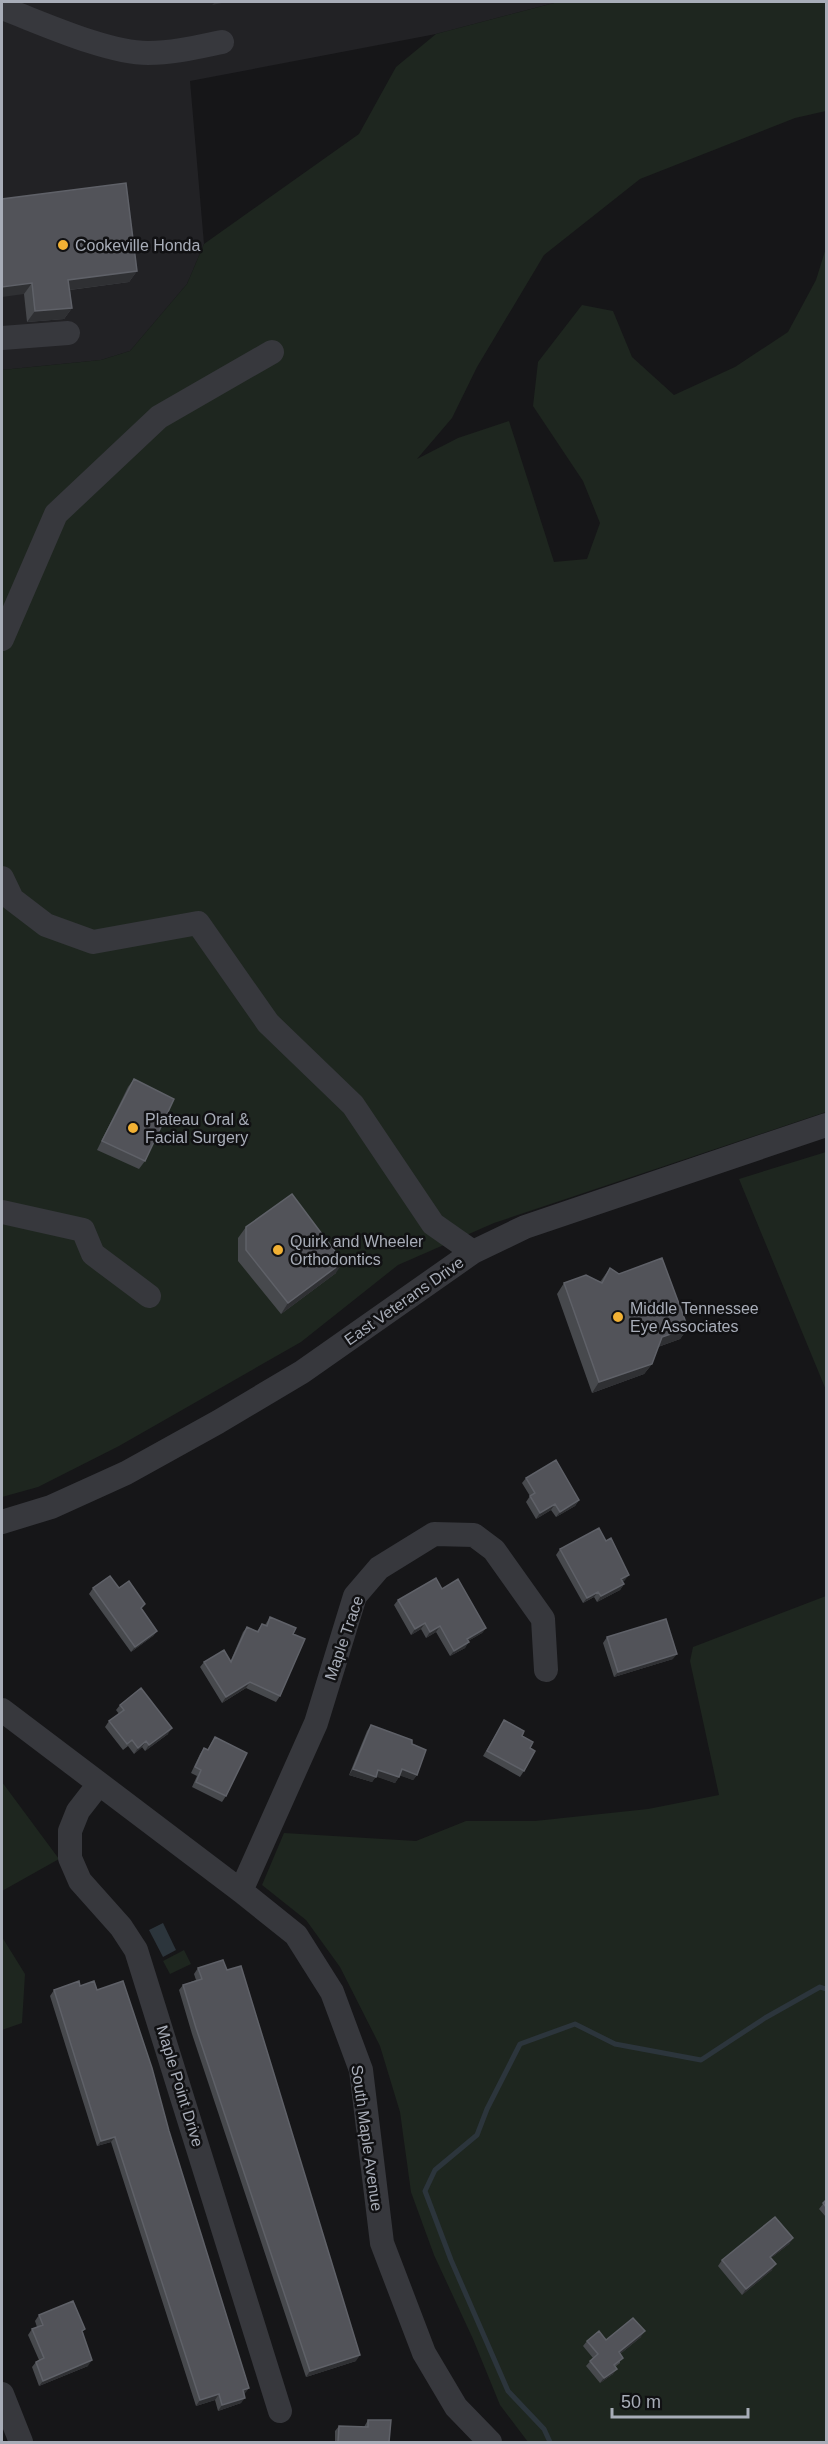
<svg xmlns="http://www.w3.org/2000/svg" width="828" height="2444" font-family="Arial,sans-serif">
<style>
.built{fill:#222225}
.green{fill:#1e261f}
.water{fill:#2c353c}
.lines{fill:none;stroke-linecap:round;stroke-linejoin:round}
.stream{stroke:#2c353c;stroke-width:5}
.minor{stroke:#37383d;stroke-width:24}
.wall{fill:#47494d}
.shaded-wall{fill:#2f3033}
.building{fill:#525359;stroke:#5f6168;stroke-width:1.5}
.poi-dot{fill:#f2b134;stroke:#111113;stroke-width:2}
.labels{text-anchor:middle;dominant-baseline:central;stroke-width:5;stroke-linejoin:round;paint-order:stroke}
.poi-label{font-size:16px;fill:#a8adb8;stroke:#111113;text-anchor:start}
.street-label{font-size:16px;fill:#a8adb8;stroke:#111113}
</style>
<rect width="100%" height="100%" fill="#161618"/>
<path class="built" d="M2 2H558L436 34 190 81 204 244 187 284 130 351 101 360 2 370Z"/>
<path class="green" d="M558 2H826V111L795 118 640 179 544 255 477 367 452 418 417 459 458 438 509 421 554 562 587 559 600 523 583 481 533 406 538 362 582 305 613 311 632 357 674 395 735 367 788 332 816 280 826 248V1112L494 1223 398 1265 301 1342 119 1446 38 1487 2 1497V370L101 360 130 351 187 284 204 244 359 134 396 67 436 34Z
M826 1152V1390L739 1179Z
M826 1596V2442H528L500 2405 473 2339 434 2255 411 2192 400 2112 380 2046 340 1967 306 1920 262 1885 284 1833 416 1841 466 1821H535L648 1809 719 1795 690 1661 693 1647Z
M2 1782 59 1859 2 1891Z
M2 1937 25 1974 22 2023 2 2030Z
M184 1950 191 1964 170 1974 163 1961Z"/>
<path class="water" d="M163 1923 176 1950 163 1957 149 1930Z"/>
<g class="lines">
<path class="stream" d="M550 2442 544 2429 508 2391 451 2260 425 2191 435 2170 477 2135 487 2109 520 2044 575 2024 615 2044 701 2060 765 2018 820 1987 826 1989"/>
<path class="minor" d="M2 8C42 23 107 53 148 53 174 53 198 47 222 42
M2 338 68 333
M2 639 56 514 159 417 272 352
M2 878 12 899 46 925 93 942 198 923 268 1023 353 1105 433 1224 473 1252
M2 1212 83 1230 93 1254 149 1296
M2 1522 51 1507 126 1473 218 1422 302 1372 473 1252 525 1227 826 1125
M2 1710 241 1891 296 1935 332 1992 361 2070 382 2243 424 2353 456 2407 490 2442
M99 1784 78 1811 70 1831V1858L80 1881 121 1927 136 1950 280 2411
M241 1891 316 1723 355 1596 379 1568 434 1534 474 1535 494 1550 543 1619 546 1670
M2 2394 21 2442"/>
</g>
<path class="wall" d="M2 199 137 271 129 282 70 290 72 308 64 319 27 322 24 294Z
M134 1079 145 1161 139 1169 97 1150 128 1087Z
M246 1227 336 1273 281 1314 238 1261V1238Z
M610 1268 688 1328 680 1339 658 1347 652 1364 644 1374 592 1393 557 1294 564 1283 600 1282Z
M526 1478 579 1500 575 1506 556 1517 551 1510 536 1519 526 1502 530 1496 522 1483Z
M560 1549 625 1580 622 1582 624 1584 620 1590 597 1602 594 1597 583 1603 556 1555Z
M93 1588H119L142 1609 157 1631 153 1636 131 1652 89 1594Z
M442 1589 486 1628 482 1633 468 1641 465 1648 450 1656 436 1632 426 1638 421 1629 411 1635 394 1605 398 1600Z
M270 1617 293 1634 280 1696 276 1702 246 1688 222 1703 200 1667 204 1662 231 1660 243 1632 247 1627 257 1631 262 1624 265 1625Z
M607 1637 673 1659 614 1677 603 1643Z
M120 1705 168 1734 145 1751 142 1747 134 1754 128 1746 123 1750 105 1727 109 1721 119 1714 116 1710Z
M504 1720 522 1736 530 1748 524 1771 520 1777 483 1756Z
M371 1725 412 1744 417 1775 413 1780 400 1775 395 1783 376 1776 372 1782 349 1775 367 1731Z
M215 1737 226 1796 222 1802 192 1787 197 1776 191 1773 200 1754 204 1748 207 1750Z
M198 1968 356 2361 306 2377 192 2034 179 1990 183 1985 196 1980 194 1974Z
M80 1986 97 1990 169 2131 249 2388 244 2394 241 2403 218 2411 215 2400 196 2406 111 2142 97 2146 50 1996 54 1990Z
M826 2200V2217L819 2209Z
M793 2238 789 2244 771 2258 772 2270 742 2295 718 2266 722 2260Z
M39 2315 83 2332 88 2366 39 2386 32 2367 36 2362 39 2360 28 2335 32 2329 37 2327 35 2321Z
M641 2337 620 2354V2363L615 2367 613 2374 600 2383 586 2366 593 2358 583 2346 587 2341 606 2340Z
M368 2420 389 2442H335V2431L339 2426 364 2427Z"/>
<path class="shaded-wall" d="M215 2H227L212 5Z
M137 271 129 282 61 291 68 280Z
M32 283 24 294 2 297V287Z
M72 308 64 319 27 322 35 311Z
M343 1262 336 1273 281 1314 288 1303Z
M688 1328 680 1339 655 1348 662 1337Z
M652 1364 644 1374 592 1393 599 1382Z
M579 1500 575 1506 556 1517 560 1512Z
M555 1504 551 1510 536 1519 540 1513Z
M629 1575 625 1580 617 1585 621 1579Z
M624 1584 620 1590 597 1602 601 1596Z
M598 1592 594 1597 583 1603 587 1598Z
M425 1623 421 1629 411 1635 415 1629Z
M440 1626 436 1632 426 1638 430 1632Z
M486 1628 482 1633 463 1644 467 1639Z
M157 1631 153 1636 131 1652 135 1647Z
M469 1642 465 1648 450 1656 454 1651Z
M677 1654 673 1659 614 1677 618 1672Z
M250 1682 246 1688 222 1703 226 1697Z
M172 1728 168 1734 145 1751 149 1745Z
M146 1741 142 1747 134 1754 138 1748Z
M353 1769 376 1777 372 1782 349 1775Z
M402 1769 417 1775 413 1780 398 1775Z
M378 1770 399 1777 395 1783 374 1776Z
M115 2137 111 2142 97 2146 101 2141Z
M793 2238 789 2244 766 2262 770 2257Z
M776 2264 772 2270 742 2295 746 2289Z
M645 2331 641 2337 615 2358 619 2352Z
M360 2355 356 2361 306 2377 310 2371Z
M92 2360 88 2366 39 2386 43 2381Z
M617 2369 613 2374 600 2383 604 2378Z
M249 2388 245 2393 239 2395 243 2390Z
M219 2394 215 2400 196 2406 200 2400Z
M245 2398 241 2403 218 2411 222 2405Z"/>
<path class="building" d="M126 183 137 271 68 280 72 308 35 311 32 283 2 287V199Z
M134 1079 174 1099 145 1161 102 1141Z
M292 1194 343 1262 288 1303 246 1250V1227Z
M662 1258 688 1328 662 1337 652 1364 599 1382 564 1283 586 1275 602 1283 610 1268 619 1274Z
M556 1460 579 1500 560 1512 555 1504 540 1513 530 1496 535 1493 526 1478Z
M599 1528 606 1541 611 1538 629 1575 621 1579 624 1584 601 1596 598 1592 587 1598 560 1549Z
M110 1576 119 1588 129 1581 145 1604 141 1608 157 1631 135 1647 93 1588Z
M436 1578 442 1589 458 1579 486 1628 467 1639 469 1642 454 1651 440 1626 430 1632 425 1623 415 1629 398 1600Z
M270 1617 296 1628 293 1634 305 1639 280 1696 250 1682 226 1697 204 1662 224 1650 231 1662 247 1627 258 1632 262 1624 267 1626Z
M666 1619 677 1654 618 1672 607 1637Z
M141 1688 172 1728 149 1745 146 1741 138 1748 132 1740 127 1744 109 1721 124 1710 120 1705Z
M504 1720 524 1731 522 1736 533 1742 530 1748 535 1751 524 1771 487 1751Z
M371 1725 412 1740V1744L426 1750 417 1775 402 1769 399 1777 378 1770 376 1777 353 1769Z
M215 1737 247 1753 226 1796 196 1782 201 1770 195 1767 204 1748 208 1750Z
M223 1960 227 1970 241 1966 360 2355 310 2371 196 2028 183 1985 202 1979 198 1968Z
M79 1981 80 1986 94 1981 97 1990 123 1981 152 2068 169 2131 249 2388 243 2390 245 2398 222 2405 219 2394 200 2400 115 2137 101 2141 54 1990Z
M826 2200V2207L823 2203Z
M775 2217 793 2238 770 2257 776 2264 746 2289 722 2260Z
M73 2301 85 2329 82 2331 92 2360 43 2381 36 2362 44 2358 32 2329 43 2325 39 2315Z
M633 2318 645 2331 619 2352 623 2358 614 2365 617 2369 604 2378 590 2361 598 2354 587 2341 599 2331 606 2340Z
M368 2420H391L389 2442H338L339 2426 368 2427Z"/>
<g class="poi-dot">
<circle cx="63" cy="245" r="6"/>
<circle cx="133" cy="1128" r="6"/>
<circle cx="278" cy="1250" r="6"/>
<circle cx="618" cy="1317" r="6"/>
</g>
<g class="labels">
<g class="poi-label">
<text x="75" y="245">Cookeville Honda</text>
<text x="145" y="1119">Plateau Oral &amp;<tspan x="145" dy="18">Facial Surgery</tspan></text>
<text x="290" y="1241">Quirk and Wheeler<tspan x="290" dy="18">Orthodontics</tspan></text>
<text x="630" y="1308">Middle Tennessee<tspan x="630" dy="18">Eye Associates</tspan></text>
</g>
<g class="street-label">
<text transform="translate(404 1301) rotate(-35)">East Veterans Drive</text>
<text transform="translate(344 1638) rotate(-71)">Maple Trace</text>
<text transform="translate(180 2086) rotate(73)">Maple Point Drive</text>
<text transform="translate(367 2138) rotate(82)">South Maple Avenue</text>
</g>
</g>
<rect width="828" height="2444" fill="none" stroke="#a8adb8" stroke-width="6"/>
<path d="M612 2408v9h136v-9" fill="none" stroke="#a8adb8" stroke-width="3"/>
<text x="621" y="2408" font-size="18" fill="#a8adb8" stroke="#111113" stroke-width="4.5" paint-order="stroke">50 m</text>
</svg>
